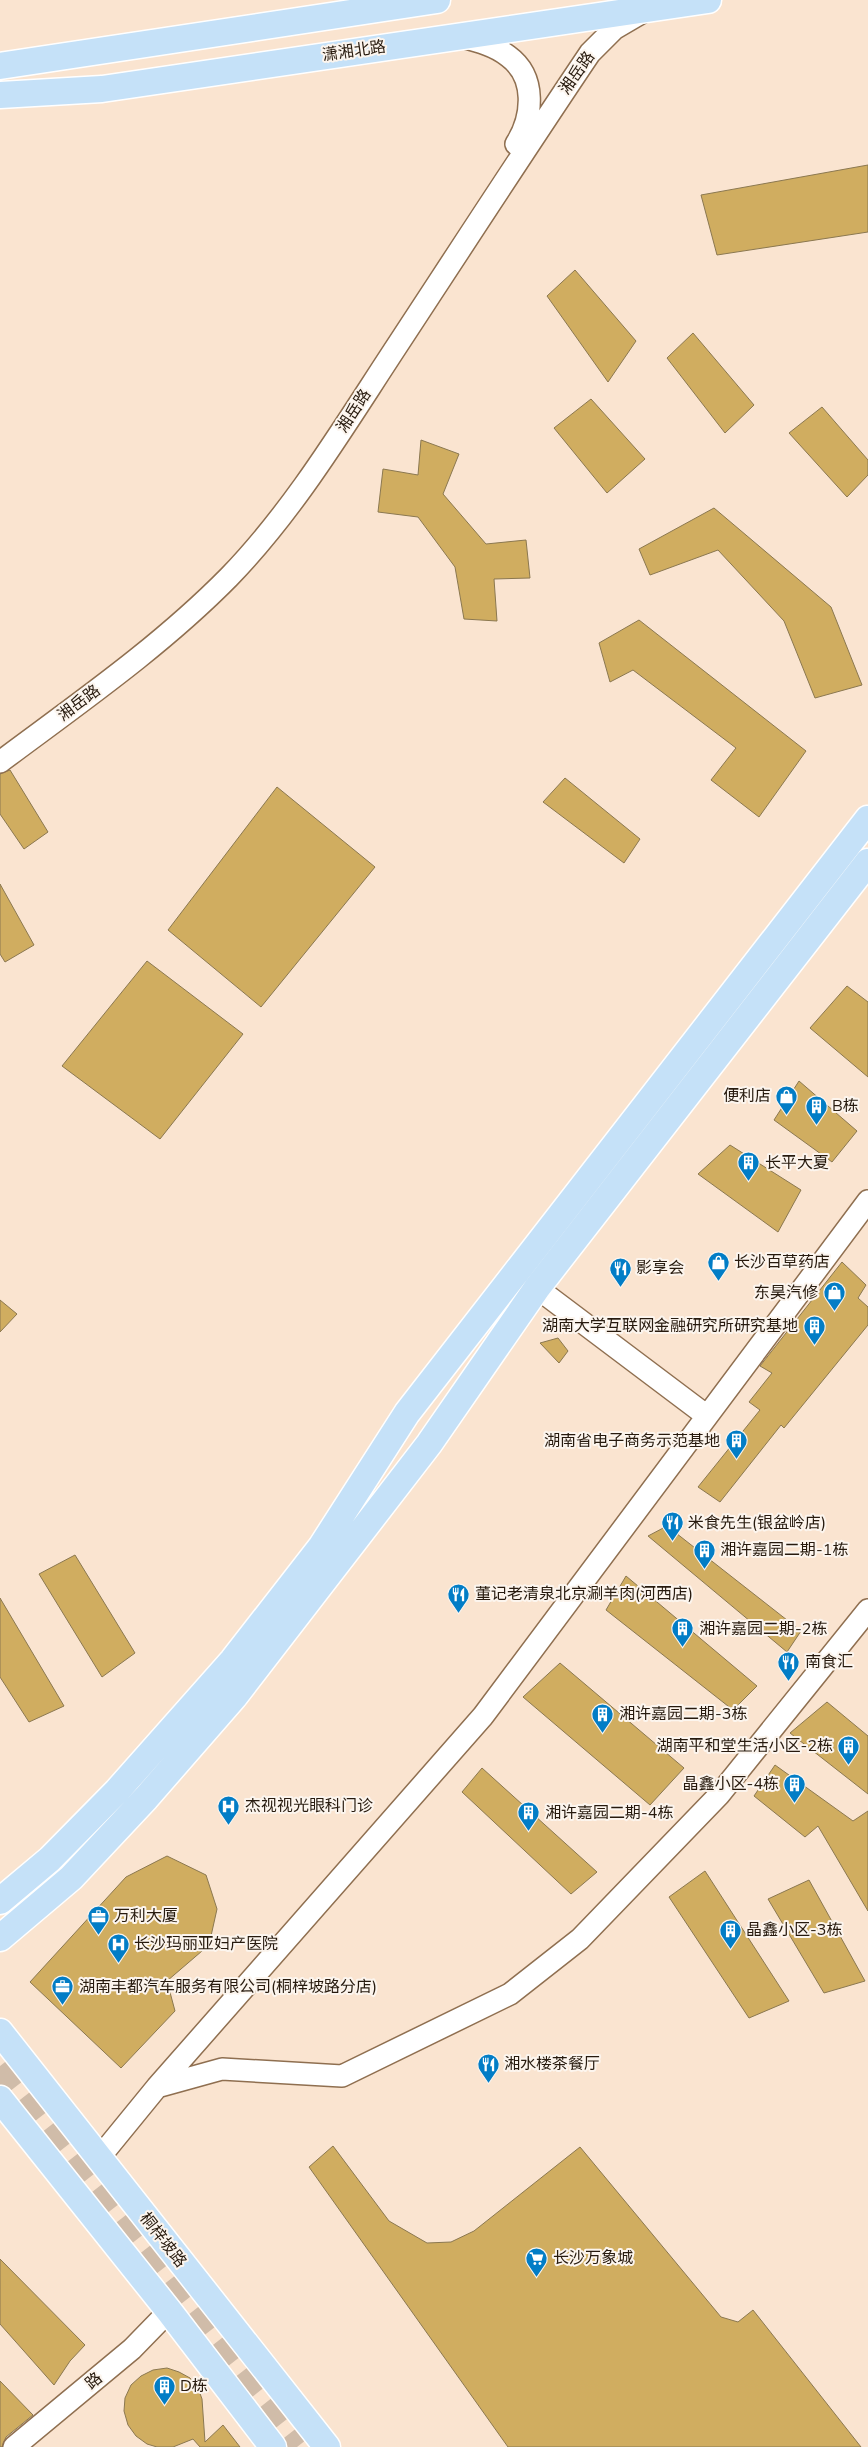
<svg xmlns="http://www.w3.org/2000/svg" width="868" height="2447" font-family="'Nunito Sans','Noto Sans SC',sans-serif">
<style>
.building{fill:#d0ad60;stroke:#8b7850}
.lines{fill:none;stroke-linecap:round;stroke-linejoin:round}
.major-tunnel{stroke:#d0bca9;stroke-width:26;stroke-dasharray:26 13;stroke-linecap:butt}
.minor-casing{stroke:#8f6f50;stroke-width:24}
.major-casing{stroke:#fff;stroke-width:29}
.minor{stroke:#fff;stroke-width:21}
.major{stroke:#c5e1f8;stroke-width:26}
.labels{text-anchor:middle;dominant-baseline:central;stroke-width:4;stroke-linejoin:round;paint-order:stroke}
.street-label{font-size:16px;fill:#271a0e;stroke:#fcf5ee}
.poi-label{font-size:16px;fill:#271a0e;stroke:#fcf5ee;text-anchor:start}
</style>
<rect width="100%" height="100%" fill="#fae4d0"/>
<path class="building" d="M868 165V232L717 255 701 195Z
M575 270 636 341 608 382 547 296Z
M693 333 754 405 725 433 667 358Z
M591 399 645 459 607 493 554 428Z
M822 407 868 460V475L847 497 789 433Z
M421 440 459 454 443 494 486 544 526 540 530 578 494 579 497 621 464 619 455 567 418 517 378 512 383 469 418 475Z
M714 508 831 607 862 685 815 698 784 621 718 550 650 575 639 549Z
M639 620 806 751 759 817 711 780 736 748 633 670 610 682 599 643Z
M10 770 48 832 24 849 0 814V774Z
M565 778 640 839 624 863 543 802Z
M277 787 375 867 261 1007 168 930Z
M0 884 34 945 5 962 0 954Z
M147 961 243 1034 160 1139 62 1066Z
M847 986 868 1002V1077L810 1028Z
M799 1081 857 1131 832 1162 774 1120Z
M730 1145 801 1190 778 1232 698 1174Z
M842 1262 866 1285 858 1298 868 1307V1325L784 1428 781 1425 720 1502 698 1487 760 1410 749 1402 772 1373 760 1366Z
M0 1300 17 1314 0 1332Z
M558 1338 568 1351 559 1363 540 1343Z
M667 1526 801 1631 787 1652 648 1536Z
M75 1555 135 1653 102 1677 39 1574Z
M626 1576 757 1686 733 1710 606 1610Z
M0 1598 64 1706 29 1722 0 1677Z
M560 1663 684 1768 650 1805 523 1697Z
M827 1702 868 1736V1794L790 1733Z
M775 1765 853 1821 868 1811V1911L818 1826 805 1837 754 1796Z
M482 1768 597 1872 571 1894 462 1792Z
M167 1856 206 1875 217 1909 209 1945 167 1981 175 2011 121 2068 30 1982 126 1877Z
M705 1871 789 2001 749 2018 669 1897Z
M809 1880 865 1981 824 1993 768 1899Z
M333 2146 389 2221 427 2243 451 2242 474 2231 580 2147 721 2317 738 2322 753 2310 861 2447H508L309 2167Z
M0 2259 85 2345 70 2361 54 2385 0 2324Z
M167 2368 179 2372 190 2378 198 2388 202 2399 205 2442 223 2425 240 2447H200L193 2439 173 2447H157L147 2444 136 2436 128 2425 124 2411 125 2398 131 2385 141 2376 153 2370Z
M0 2381 33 2415 6 2437 2 2447H0Z"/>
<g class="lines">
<path class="major-tunnel" d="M0 2066 297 2447"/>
<defs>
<path id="minor" d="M461 37C477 41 494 45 508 56 537 77 533 117 516 144
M0 762C79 703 160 647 229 577 292 512 340 433 389 358 456 256 522 154 590 53L614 29 643 12
M537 1288 707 1416
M157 2087 222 2069 342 2076 510 1994 580 1939 719 1795 868 1610
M99 2158 157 2087 483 1716 868 1201
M14 2447 132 2349 169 2311"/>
<path id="major" d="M0 66 437 0
M0 95 102 89 708 0
M0 1901 50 1859 117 1791 233 1660 321 1547 407 1413 868 819
M0 1938 71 1878 146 1798 234 1697 429 1444 537 1288 868 862
M0 2032 327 2447
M0 2099 169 2311 273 2447"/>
</defs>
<use href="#minor" class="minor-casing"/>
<use href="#major" class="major-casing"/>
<use href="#minor" class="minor"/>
<use href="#major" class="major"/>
</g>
<defs>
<symbol id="shop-pin" viewBox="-11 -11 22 30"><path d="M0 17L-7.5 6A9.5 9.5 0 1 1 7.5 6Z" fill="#027dc6" stroke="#fcf5ee"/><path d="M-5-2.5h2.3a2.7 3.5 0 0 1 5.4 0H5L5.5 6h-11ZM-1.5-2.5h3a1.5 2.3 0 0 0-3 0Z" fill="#fff"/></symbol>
<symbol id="building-pin" viewBox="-11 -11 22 30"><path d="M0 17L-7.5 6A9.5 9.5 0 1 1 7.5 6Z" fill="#027dc6" stroke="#fcf5ee"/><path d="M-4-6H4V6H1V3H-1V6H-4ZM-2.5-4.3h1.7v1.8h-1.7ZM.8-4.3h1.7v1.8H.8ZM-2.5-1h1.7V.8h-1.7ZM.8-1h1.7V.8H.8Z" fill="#fff"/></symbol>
<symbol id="restaurant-pin" viewBox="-11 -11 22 30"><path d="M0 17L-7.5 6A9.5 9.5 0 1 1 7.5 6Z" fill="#027dc6" stroke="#fcf5ee"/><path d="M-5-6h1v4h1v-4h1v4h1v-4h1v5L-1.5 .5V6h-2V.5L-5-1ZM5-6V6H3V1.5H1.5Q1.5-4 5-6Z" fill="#fff"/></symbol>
<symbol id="hospital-pin" viewBox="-11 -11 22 30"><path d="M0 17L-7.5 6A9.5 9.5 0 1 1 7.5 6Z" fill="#027dc6" stroke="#fcf5ee"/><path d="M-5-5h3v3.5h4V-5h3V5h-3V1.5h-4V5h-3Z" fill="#fff"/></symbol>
<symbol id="office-pin" viewBox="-11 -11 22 30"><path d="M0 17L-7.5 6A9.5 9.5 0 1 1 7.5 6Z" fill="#027dc6" stroke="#fcf5ee"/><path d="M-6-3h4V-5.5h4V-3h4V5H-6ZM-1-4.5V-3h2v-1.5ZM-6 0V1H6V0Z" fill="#fff"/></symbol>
<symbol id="supermarket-pin" viewBox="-11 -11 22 30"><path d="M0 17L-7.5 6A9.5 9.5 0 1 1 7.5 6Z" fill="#027dc6" stroke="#fcf5ee"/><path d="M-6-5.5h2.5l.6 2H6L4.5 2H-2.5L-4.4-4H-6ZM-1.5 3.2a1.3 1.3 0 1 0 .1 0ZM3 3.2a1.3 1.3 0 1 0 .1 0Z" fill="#fff"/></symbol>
</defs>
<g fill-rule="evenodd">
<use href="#shop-pin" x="774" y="1084" width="25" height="34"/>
<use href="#building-pin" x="804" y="1094" width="25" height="34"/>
<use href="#building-pin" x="736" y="1150" width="25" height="34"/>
<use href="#shop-pin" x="706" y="1250" width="25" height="34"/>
<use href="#restaurant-pin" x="608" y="1256" width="25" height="34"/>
<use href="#shop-pin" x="822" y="1280" width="25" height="34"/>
<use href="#building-pin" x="802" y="1314" width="25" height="34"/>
<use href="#building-pin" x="724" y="1428" width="25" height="34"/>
<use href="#restaurant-pin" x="660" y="1510" width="25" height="34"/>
<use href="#building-pin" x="692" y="1538" width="25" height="34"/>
<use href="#restaurant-pin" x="446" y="1582" width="25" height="34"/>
<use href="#building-pin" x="670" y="1616" width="25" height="34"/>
<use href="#restaurant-pin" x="776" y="1650" width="25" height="34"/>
<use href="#building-pin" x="590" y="1702" width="25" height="34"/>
<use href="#building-pin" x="836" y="1734" width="25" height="34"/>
<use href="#building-pin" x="782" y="1772" width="25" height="34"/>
<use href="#hospital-pin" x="216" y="1794" width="25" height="34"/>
<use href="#building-pin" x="516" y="1800" width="25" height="34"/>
<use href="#office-pin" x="86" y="1904" width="25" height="34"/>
<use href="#building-pin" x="718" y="1918" width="25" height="34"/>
<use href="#hospital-pin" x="106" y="1932" width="25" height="34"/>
<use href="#office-pin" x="50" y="1974" width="25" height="34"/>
<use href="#restaurant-pin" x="476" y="2052" width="25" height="34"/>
<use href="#supermarket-pin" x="524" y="2246" width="25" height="34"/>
<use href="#building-pin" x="152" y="2374" width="25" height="34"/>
</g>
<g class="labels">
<g class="street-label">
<text transform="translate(354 51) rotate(-8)">潇湘北路</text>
<text transform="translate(577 73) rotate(-55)">湘岳路</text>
<text transform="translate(354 411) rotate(-57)">湘岳路</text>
<text transform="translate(79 703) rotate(-37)">湘岳路</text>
<text transform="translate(163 2240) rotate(52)">桐梓坡路</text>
<text transform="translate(94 2381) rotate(-40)">路</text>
</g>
<g class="poi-label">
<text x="771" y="1096" text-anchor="end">便利店</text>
<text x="832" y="1106">B栋</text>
<text x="765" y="1163">长平大夏</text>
<text x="734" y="1262">长沙百草药店</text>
<text x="636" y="1268">影享会</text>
<text x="818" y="1293" text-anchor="end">东昊汽修</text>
<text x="798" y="1326" text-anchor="end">湖南大学互联网金融研究所研究基地</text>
<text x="720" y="1441" text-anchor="end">湖南省电子商务示范基地</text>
<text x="688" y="1523">米食先生(银盆岭店)</text>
<text x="720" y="1550">湘许嘉园二期-1栋</text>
<text x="475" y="1594">董记老清泉北京涮羊肉(河西店)</text>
<text x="699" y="1629">湘许嘉园二期-2栋</text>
<text x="805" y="1662">南食汇</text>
<text x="619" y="1714">湘许嘉园二期-3栋</text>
<text x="833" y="1746" text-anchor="end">湖南平和堂生活小区-2栋</text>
<text x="779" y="1784" text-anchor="end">晶鑫小区-4栋</text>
<text x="245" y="1806">杰视视光眼科门诊</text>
<text x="545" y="1813">湘许嘉园二期-4栋</text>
<text x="114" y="1916">万利大厦</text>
<text x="746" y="1930">晶鑫小区-3栋</text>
<text x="134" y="1944">长沙玛丽亚妇产医院</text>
<text x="79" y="1987">湖南丰都汽车服务有限公司(桐梓坡路分店)</text>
<text x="504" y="2064">湘水楼茶餐厅</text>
<text x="553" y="2258">长沙万象城</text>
<text x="180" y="2386">D栋</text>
</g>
</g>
</svg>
